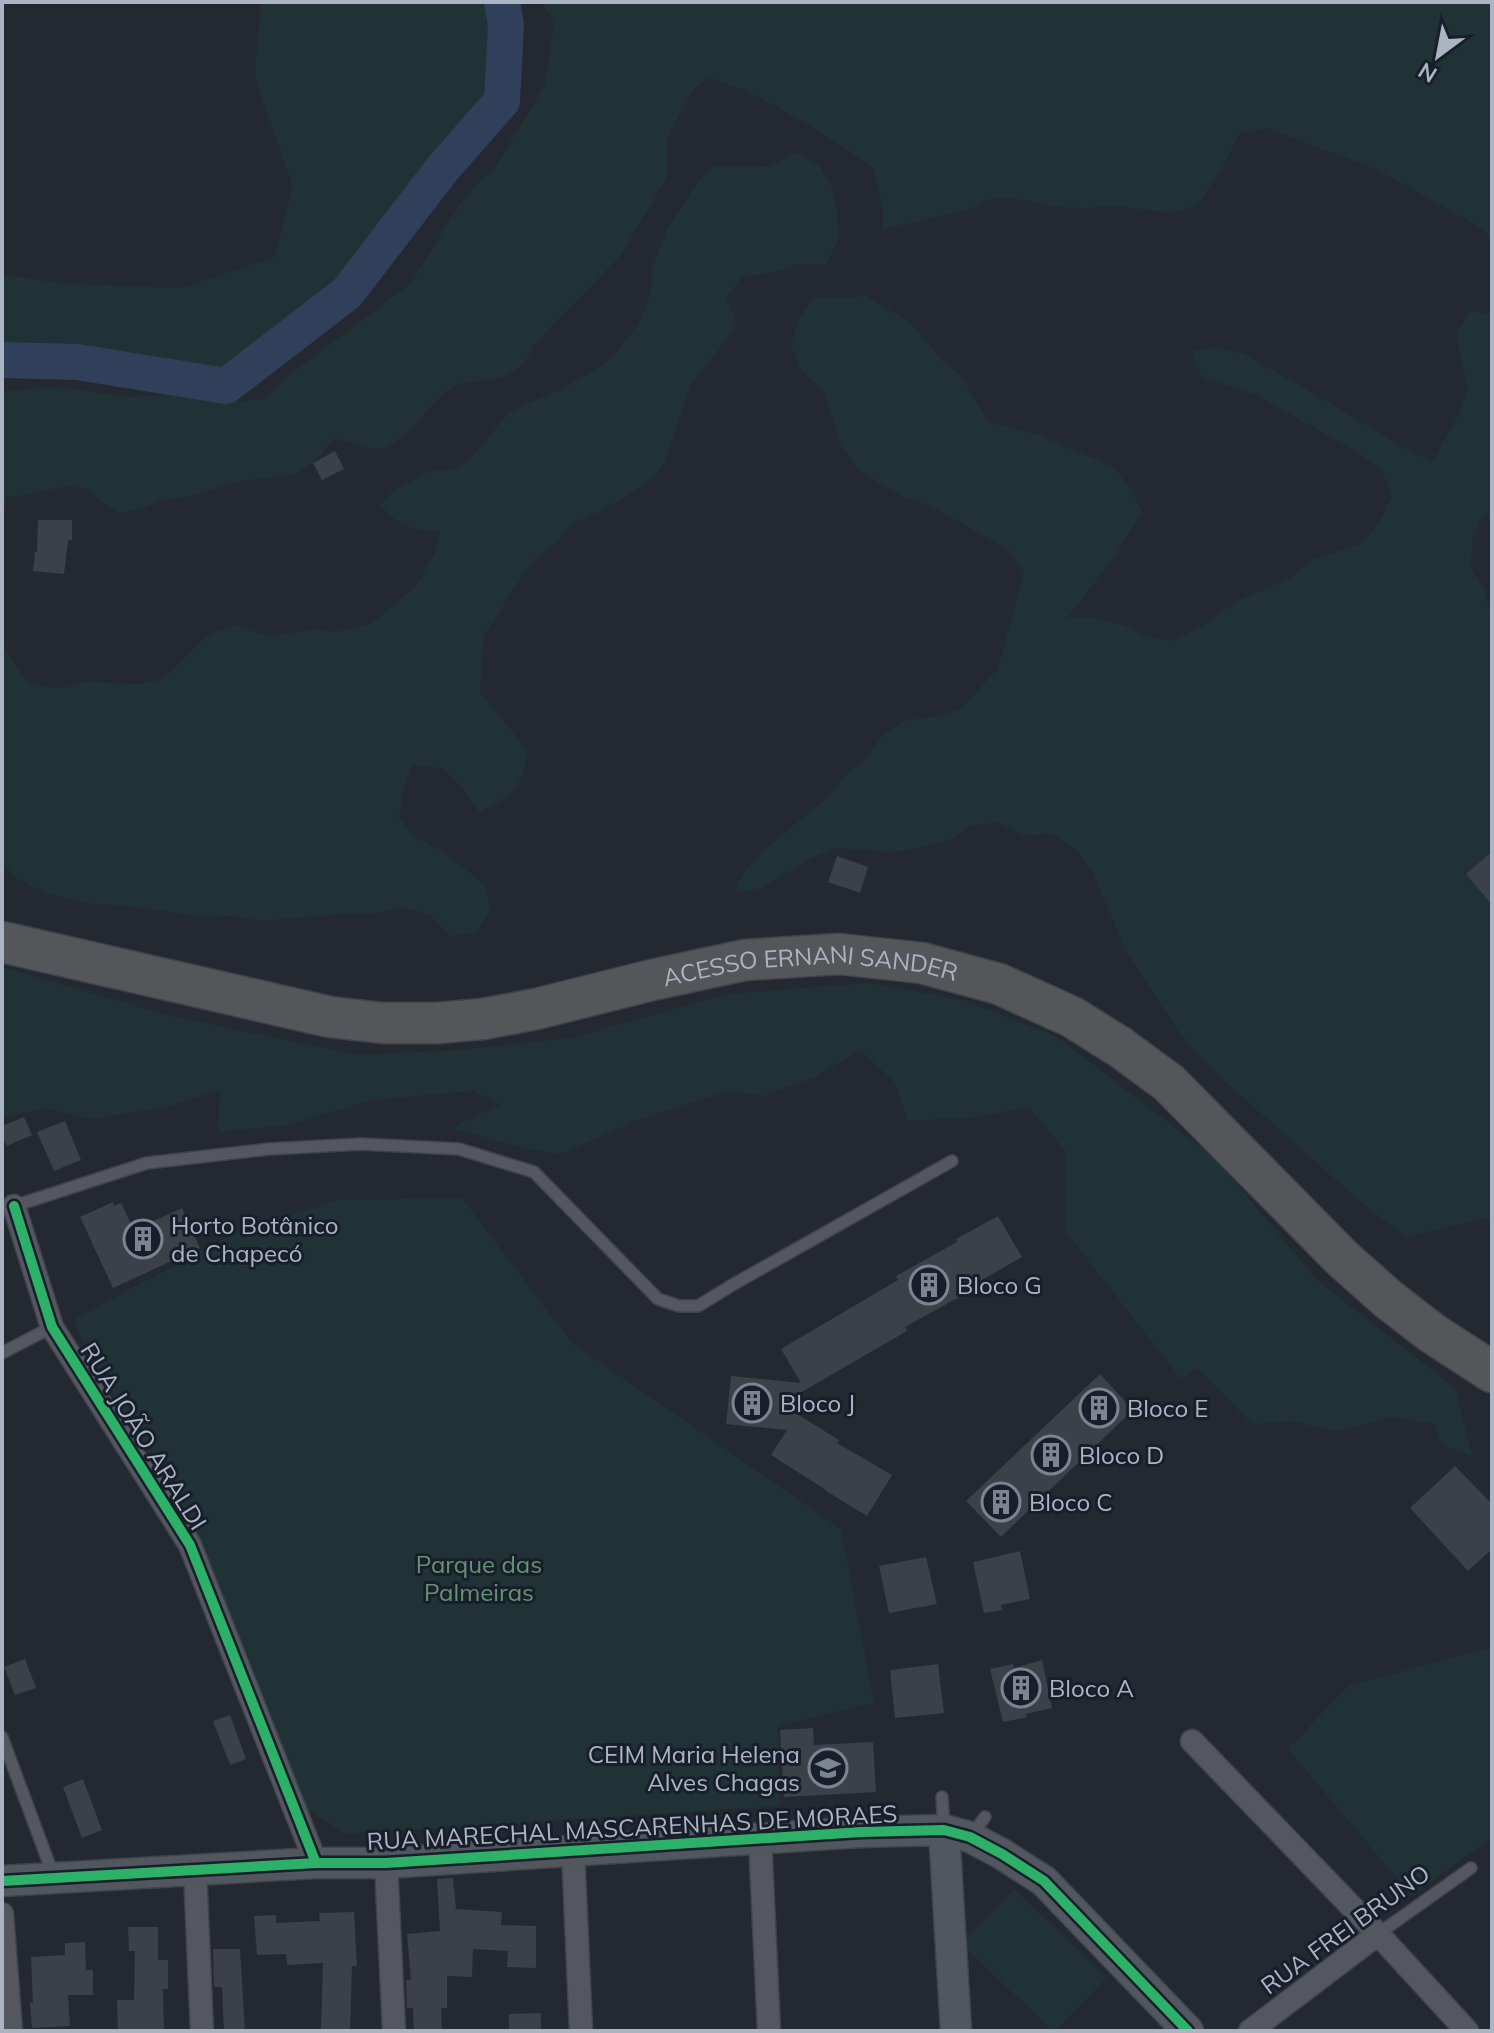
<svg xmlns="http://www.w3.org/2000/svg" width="1494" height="2033" font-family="Mulish,sans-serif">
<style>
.green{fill:#213236}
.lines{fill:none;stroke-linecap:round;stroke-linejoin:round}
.river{stroke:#30405a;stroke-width:36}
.building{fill:#3c4048}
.lane-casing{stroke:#40434a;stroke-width:14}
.street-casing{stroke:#40434a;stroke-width:25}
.secondary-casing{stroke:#40434a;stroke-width:33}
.highway-casing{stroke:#40444d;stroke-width:43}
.lane{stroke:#545760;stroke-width:11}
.street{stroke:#545760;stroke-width:22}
.secondary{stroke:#52565e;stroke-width:30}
.highway{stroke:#545659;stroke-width:40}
.cycleway-casing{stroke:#181f2b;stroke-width:15}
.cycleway{stroke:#2db169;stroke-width:10}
.labels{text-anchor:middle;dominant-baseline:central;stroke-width:6;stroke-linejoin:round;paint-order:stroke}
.street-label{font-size:24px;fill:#acb4c4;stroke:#181f2b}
.poi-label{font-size:24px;fill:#acb4c4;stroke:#181f2b;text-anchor:start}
.park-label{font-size:24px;fill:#639471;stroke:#181f2b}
</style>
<rect width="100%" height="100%" fill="#242831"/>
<path class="green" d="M261 2H502L506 25 502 101 443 168 347 293 226 386 77 362 2 360V274L64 284 182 288 275 257 293 186 255 78Z
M543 2H1492V237L1476 225 1378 170 1267 128 1239 134 1228 157 1199 204 1173 213 1114 206 1083 208 1054 207 1026 200 996 197 971 209 883 229V209L873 167C826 136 764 93 709 78L693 90 675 123 667 139V177L620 256 535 344C525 365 514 378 489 380 476 382 465 380 453 387 429 401 407 446 377 449 367 450 346 441 335 438L313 463 293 475 241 481 183 498 163 500 141 509 121 513 103 503 88 489 68 486 7 498 2 513V391L59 387 128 397 189 394 218 403 264 399 287 377 411 283 458 207 474 187 494 169 545 85 554 23Z
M795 153 819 165 832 188 837 212 838 240 826 264H798L772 273 742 277 726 298 737 322 723 344 690 386 665 462 648 483 601 511 574 522 557 542 535 559 516 585 484 636 480 692 528 751C520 790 514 795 479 812L463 789 442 768 413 765 403 789 399 817 415 838 439 849 484 884 491 909 478 931 451 937 430 915 403 907 375 914H341L262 921 235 916 204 917 145 908 83 903 44 892 17 878 2 862V638L6 650 27 682 46 687 64 688 84 682 140 684 160 680 175 668 202 640 219 630 237 626 270 637 312 629 335 632 371 624 416 586 436 551 440 530 421 531 398 522 380 505 393 491 430 471 452 470 469 461 509 412 565 387 598 368 613 357 637 326 645 310 651 289 652 268 667 230 699 180 712 166 769 167Z
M866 296 910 322 942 360 962 377 988 422 1039 435 1113 467 1131 488 1142 512 1115 556 1067 618H1093L1123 625 1147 636 1172 641 1197 629 1241 599 1289 579 1311 560 1363 543 1379 522 1392 497 1382 471 1359 453 1258 396 1202 377 1191 350 1218 348 1244 354 1320 397 1409 451 1433 461 1458 415 1468 390 1456 334 1470 310 1492 315V514L1484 515 1472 538 1471 568 1484 590 1492 620V1217L1406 1237 1362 1203 1218 1075 1181 1035 1126 951 1093 873 1077 850 1052 834 1024 835 998 822 971 826 948 841 920 848 891 852 836 848 809 859 762 888 734 893 746 869 764 850 828 797 844 776 865 759 882 736 906 720 936 717 961 708 998 669 1024 573 1009 550 933 507 906 498 880 484 856 467 840 444 824 391 802 371 791 345 799 319 813 297 840 298Z
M2 967 167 1015 358 1055 459 1050 571 1038 728 994 868 983 963 1000 1056 1036 1216 1159 1317 1280 1455 1388 1472 1456 1444 1446 1433 1424 1391 1417 1336 1432 1292 1421 1252 1424 1197 1368 1181 1379 1066 1232 1065 1151 1029 1107 976 1117 908 1121 895 1083 861 1050 815 1077 763 1096 729 1091 640 1119 559 1155 516 1146 450 1128 500 1105 473 1091 372 1100 289 1125 218 1132 220 1090 167 1107 91 1119 46 1108 2 1118Z
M462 1198 572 1343 841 1529 874 1703 778 1726 780 1806 346 1834 307 1809 191 1527 89 1352 73 1320 235 1233 338 1200Z
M1492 1647V1837L1412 1896 1288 1749 1348 1686Z
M1014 1889 1107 1977 1056 2031H1053L961 1944Z"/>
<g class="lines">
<path class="river" d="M2 360 77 362 226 386 347 293 443 168 502 101 506 25 502 2"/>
</g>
<path class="building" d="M335 451 344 469 322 480 313 463Z
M38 520H72V540H68L64 574 33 571 35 552H37Z
M1492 852V905L1466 874Z
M837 856 868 867 860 893 828 882Z
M24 1117 32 1135 7 1146 2 1136V1126Z
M65 1121 81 1160 54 1171 37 1132Z
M113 1202 114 1206 121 1203 134 1230 182 1208 200 1248 113 1288 80 1217Z
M998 1216 1022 1257 961 1292 963 1295 905 1327 907 1331 781 1404 839 1440 837 1443 892 1475 867 1516 826 1491V1490L771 1455 787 1430 726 1424 731 1376 801 1383 781 1349 898 1280 896 1276 957 1242 956 1239Z
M1100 1374 1133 1410 1001 1537 966 1501Z
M1455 1466 1492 1504V1549L1468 1571 1410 1508Z
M1020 1551 1030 1599 1001 1605 1002 1610 984 1613 973 1562Z
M926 1557 937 1604 889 1613 879 1566Z
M25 1659 36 1688 15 1695 4 1667Z
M1042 1660 1052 1708 1026 1714 1027 1717 1003 1722 990 1669 1013 1664 1014 1668Z
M938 1664 944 1713 895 1718 890 1670Z
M230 1715 246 1759 230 1765 213 1721Z
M813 1728 814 1745 873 1742 876 1792 784 1797 780 1730Z
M83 1779 102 1830 82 1838 63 1787Z
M453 1878 456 1909 502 1912 501 1925 536 1926V1968L507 1967 508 1951 473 1949 472 1977 447 1976V2008H441L442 2031H414L413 2008H407L406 1980H411L407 1934 440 1931 437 1879Z
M354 1912 357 1966H352L350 2031H321L323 1963 287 1965 286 1954 257 1955 254 1916 276 1915V1923L320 1921 319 1913Z
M128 1927H158V1960H168V1989H163L164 2031H118L117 2000H134L135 1951H129Z
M85 1942 86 1970H93V1995H68L70 2026 32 2028 30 2003H33L31 1957 65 1955V1943Z
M213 1949H240L245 2031H224L222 1987H214Z
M541 2013V2031H509V2014Z"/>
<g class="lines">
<defs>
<path id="lane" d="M2 1207 14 1206 147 1163 269 1149 361 1144 459 1149 534 1172 658 1299 679 1306H698L734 1284 952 1161
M2 1353 52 1327
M2 1737 54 1877
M942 1797 944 1828
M971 1836 985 1817
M1378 1934 1471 1868"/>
<path id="street" d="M14 1206 52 1327 190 1545 316 1863
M1192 1741 1378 1934 1467 2031
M760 1838 769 2031
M573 1850 581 2031
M386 1863 394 2031
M195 1871 202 2031
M2 1914 11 2031
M1250 2031 1378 1934"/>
<path id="secondary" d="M944 1830 956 2031
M2 1881 316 1863H386L861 1832 944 1830 970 1837 1002 1854 1044 1881 1188 2031"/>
<g id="highway">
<path id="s1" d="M2 942 330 1017 383 1023H437L483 1019 536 1009 652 980 745 960 839 954 922 963 999 984 1072 1017 1120 1047 1169 1083 1343 1259 1388 1299 1432 1333 1492 1372"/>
</g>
</defs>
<use href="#lane" class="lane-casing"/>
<use href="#street" class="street-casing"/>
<use href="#secondary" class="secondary-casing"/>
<use href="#highway" class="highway-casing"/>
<use href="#lane" class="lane"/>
<use href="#street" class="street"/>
<use href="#secondary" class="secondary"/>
<use href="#highway" class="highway"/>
<defs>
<path id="cycleway" d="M14 1206 52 1327 190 1545 316 1863
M2 1881 316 1863H386L861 1832 944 1830 970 1837 1002 1854 1044 1881 1188 2031"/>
</defs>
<use href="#cycleway" class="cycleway-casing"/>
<use href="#cycleway" class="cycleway"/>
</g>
<defs>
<symbol id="building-ring" viewBox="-11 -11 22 22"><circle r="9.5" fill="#181f2b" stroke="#7c8391" stroke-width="1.5"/><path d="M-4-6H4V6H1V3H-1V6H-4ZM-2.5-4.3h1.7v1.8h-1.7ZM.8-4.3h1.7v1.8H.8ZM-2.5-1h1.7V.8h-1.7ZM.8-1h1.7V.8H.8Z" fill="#7c8391"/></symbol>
<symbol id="school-ring" viewBox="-11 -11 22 22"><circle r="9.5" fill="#181f2b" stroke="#7c8391" stroke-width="1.5"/><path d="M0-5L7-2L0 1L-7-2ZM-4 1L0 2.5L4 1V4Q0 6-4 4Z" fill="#7c8391"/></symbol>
</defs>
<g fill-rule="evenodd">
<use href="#building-ring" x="121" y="1217" width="44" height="44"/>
<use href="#building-ring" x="907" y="1263" width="44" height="44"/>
<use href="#building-ring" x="730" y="1381" width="44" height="44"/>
<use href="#building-ring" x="1077" y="1386" width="44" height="44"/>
<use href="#building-ring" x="1029" y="1433" width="44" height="44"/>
<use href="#building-ring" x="979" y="1480" width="44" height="44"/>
<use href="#building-ring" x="999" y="1666" width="44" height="44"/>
<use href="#school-ring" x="806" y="1746" width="44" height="44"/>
</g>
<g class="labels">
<g class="street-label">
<text stroke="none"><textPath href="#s1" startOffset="824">ACESSO ERNANI SANDER</textPath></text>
<text transform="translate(144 1436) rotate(58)">RUA JOÃO ARALDI</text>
<text transform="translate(632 1827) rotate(-3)">RUA MARECHAL MASCARENHAS DE MORAES</text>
<text transform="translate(1345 1929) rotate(-36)">RUA FREI BRUNO</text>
</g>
<g class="poi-label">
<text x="171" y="1225">Horto Botânico<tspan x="171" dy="28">de Chapecó</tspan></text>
<text x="957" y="1285">Bloco G</text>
<text x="780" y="1403">Bloco J</text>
<text x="1127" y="1408">Bloco E</text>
<text x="1079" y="1455">Bloco D</text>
<text x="1029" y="1502">Bloco C</text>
<text x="1049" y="1688">Bloco A</text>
<text x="800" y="1754" text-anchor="end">CEIM Maria Helena<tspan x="800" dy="28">Alves Chagas</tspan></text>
</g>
<g class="park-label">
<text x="479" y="1564">Parque das<tspan x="479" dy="28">Palmeiras</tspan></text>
</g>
</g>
<rect width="1494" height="2033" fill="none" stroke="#acb4c4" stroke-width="8"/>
<g transform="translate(1438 56) rotate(212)" stroke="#181f2b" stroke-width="6" paint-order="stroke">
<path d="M0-6L14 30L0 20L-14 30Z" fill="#acb4c4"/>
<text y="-12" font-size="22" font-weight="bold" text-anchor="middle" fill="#acb4c4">N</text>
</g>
</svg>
